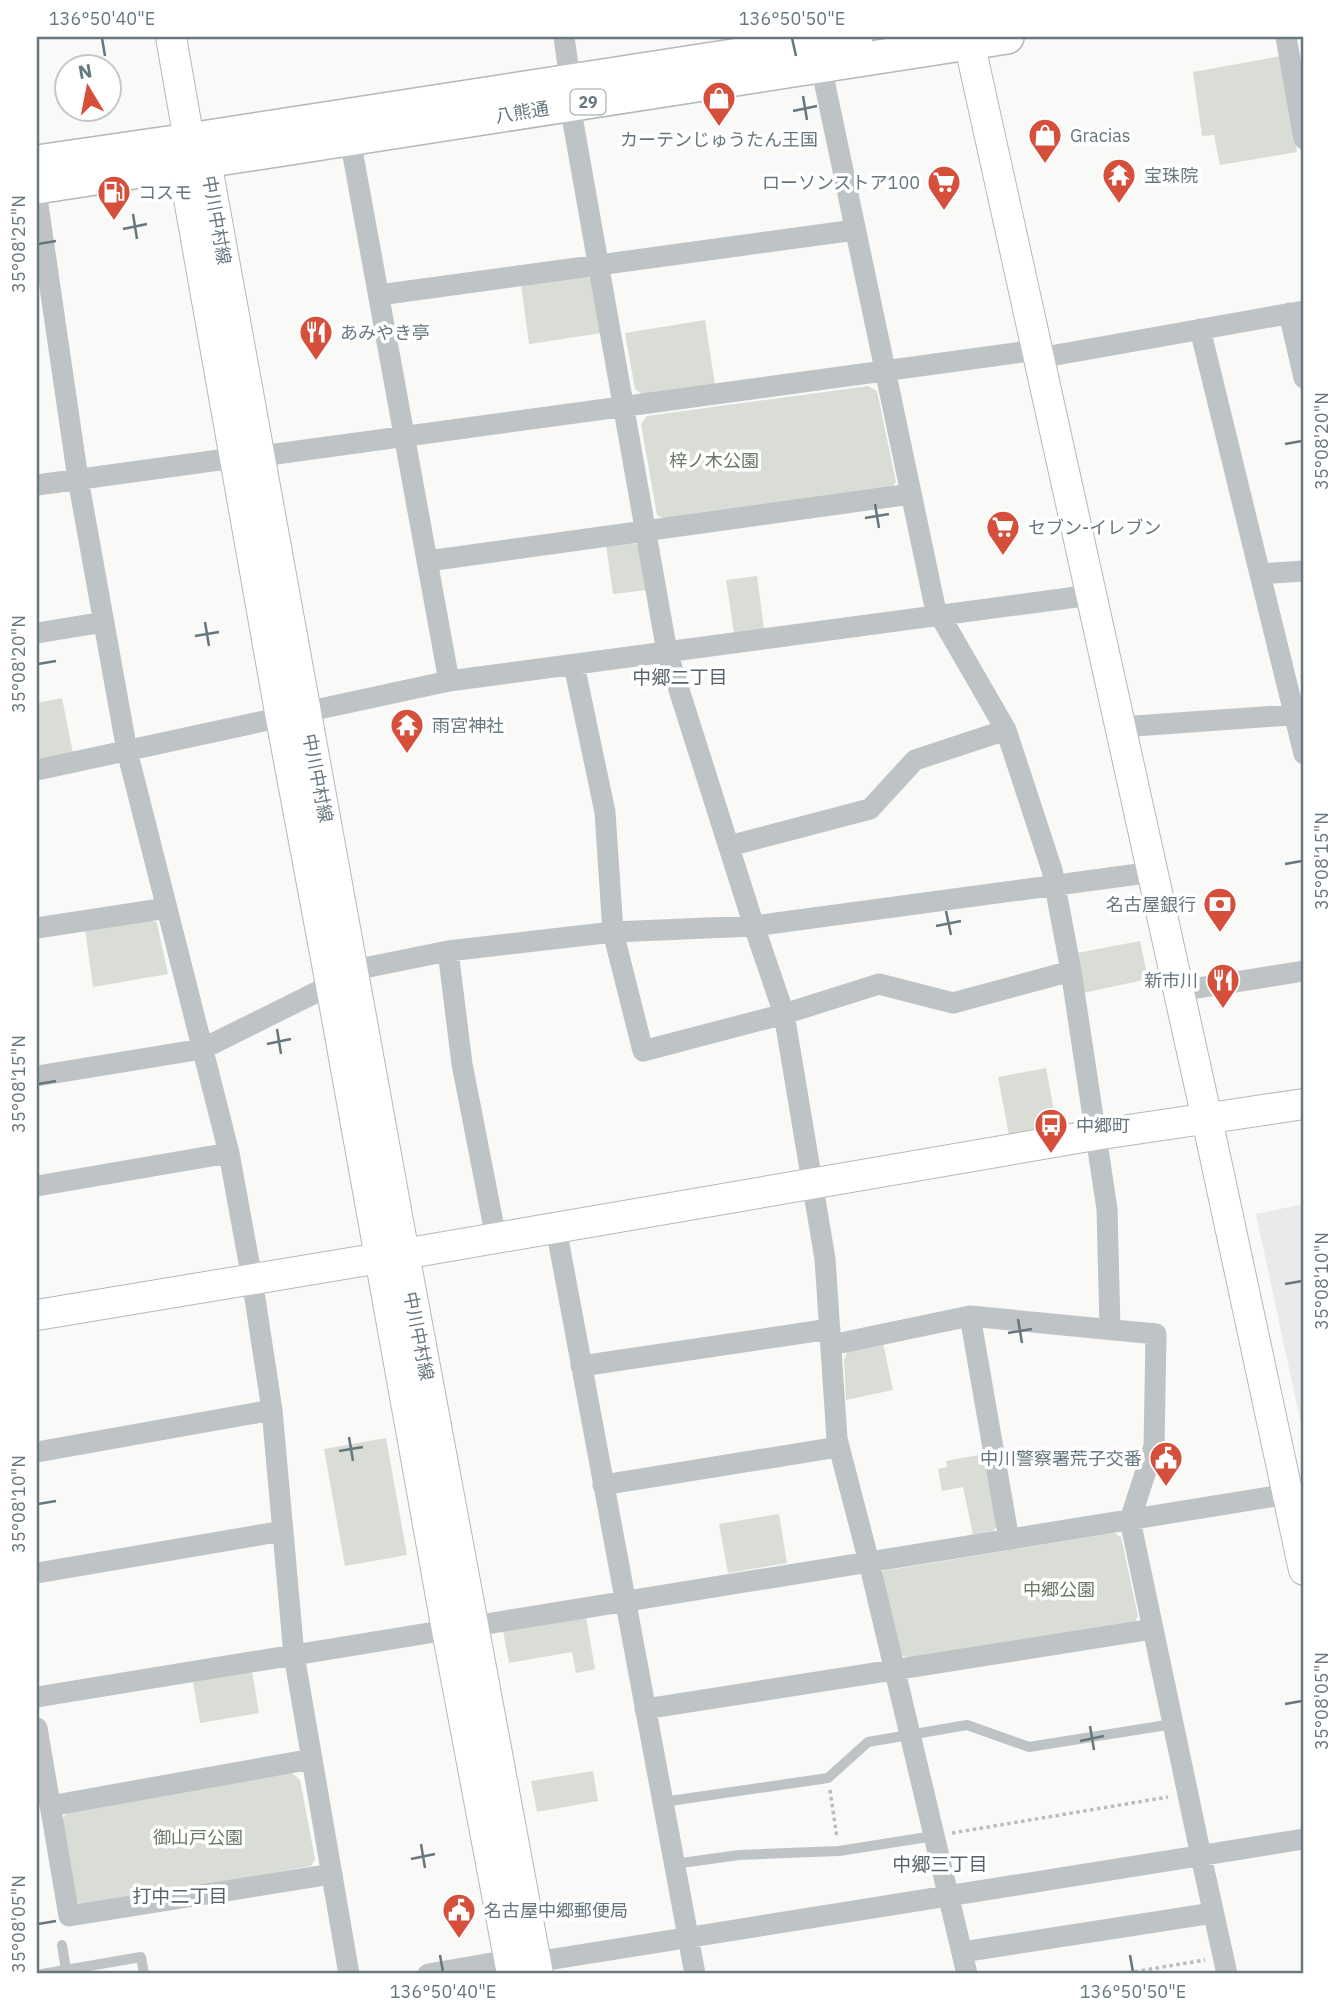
<svg xmlns="http://www.w3.org/2000/svg" width="1341" height="2011" font-family="'IBM Plex Sans','Noto Sans JP',sans-serif">
<style>
.built{fill:#eaeaea}
.green{fill:#d9ddd6}
.lines{fill:none;stroke-linecap:round;stroke-linejoin:round}
.secondary-casing{stroke:#b3b9bd;stroke-width:32}
.primary-casing{stroke:#b2b8bb;stroke-width:36}
.path{stroke:#b9bdbf;stroke-width:3.5;stroke-dasharray:3.5 3.5;stroke-linecap:butt}
.lane{stroke:#bec3c6;stroke-width:10}
.street{stroke:#bec3c6;stroke-width:21}
.secondary{stroke:#fff;stroke-width:30}
.primary{stroke:#fff;stroke-width:33}
.ticks{fill:none;stroke:#66777f;stroke-width:2.5}
.labels{text-anchor:middle;dominant-baseline:central;stroke-width:7;stroke-linejoin:round;paint-order:stroke}
.shield{fill:#fff;stroke:#94a0a5;stroke-width:2}
.shield-label{font-size:16px;font-weight:bold;fill:#66777f}
.street-label{font-size:18px;fill:#66777f;stroke:#fff}
.poi-label{font-size:18px;fill:#66777f;stroke:#fff;text-anchor:start}
.park-label{font-size:18px;fill:#6a7865;stroke:#fff}
.neighbourhood-label{font-size:19px;fill:#58646b;stroke:#fff}
.neatline{fill:none;stroke:#66777f;stroke-width:2.5}
.ticks-label{font-size:18px;text-anchor:middle;fill:#66777f}
</style>
<rect width="100%" height="100%" fill="#f9f9f7"/>
<path class="built" d="M1304 1204V1438L1256 1214Z"/>
<path class="green" d="M1281 56 1297 152 1220 165 1214 135 1202 136 1193 72Z
M587 276 593 281 602 333 529 344 521 284Z
M705 320 715 385 643 395 635 389 625 333Z
M868 386 877 391 896 482 892 487 665 519 657 515 641 424 647 416Z
M633 542 640 547 648 590 613 594 606 545Z
M757 576 764 629 734 633 726 580Z
M62 698 73 753 37 760V703Z
M150 920 157 923 168 974 93 987 85 929Z
M1140 941 1148 979 1083 993 1077 953Z
M1046 1068 1057 1127 1009 1135 998 1077Z
M883 1343 893 1390 846 1400 844 1360 848 1350Z
M386 1438 407 1555 345 1566 324 1449Z
M984 1454 997 1526 993 1531 973 1535 963 1487 942 1491 938 1469 947 1467 946 1461Z
M779 1514 787 1563 728 1573 719 1524Z
M1114 1533 1121 1537 1138 1616 1134 1624 909 1659 900 1654 882 1575 883 1571Z
M586 1617 595 1669 576 1673 572 1652 509 1663 503 1631Z
M252 1671 259 1713 200 1723 193 1682Z
M593 1771 598 1801 537 1812 531 1781Z
M292 1773 300 1780 315 1859 311 1866 82 1906 76 1901 61 1821 67 1812Z"/>
<g class="lines">
<defs>
<path id="secondary" d="M171 37 189 140 183 165 281 718 331 985 447 1630 512 1974
M968 37 1207 1119 1304 1570
M192 144 206 161 404 1254 538 1974
M37 1315 380 1258 1095 1135 1304 1104"/>
<path id="primary" d="M37 162 189 140 856 37
M37 187 1007 37"/>
</defs>
<use href="#secondary" class="secondary-casing"/>
<use href="#primary" class="primary-casing"/>
<path class="path" d="M830 1790 837 1838
M952 1833 1168 1797
M1121 1974 1205 1960"/>
<path class="lane" d="M663 1802 828 1778 868 1742 967 1725 1029 1747 1173 1724
M674 1864 739 1855 839 1851 934 1836
M62 1945 66 1970
M42 1974 141 1957 144 1974"/>
<path class="street" d="M564 37 570 80
M1286 37 1304 139
M821 66 935 607 1006 730 1052 870 1071 971 1107 1209 1110 1328
M570 105 667 652 754 926 784 1014 825 1259 837 1439 869 1562 967 1974
M350 139 449 681
M37 198 78 479 127 751 229 1153 252 1279 272 1410 294 1655 349 1974
M379 295 855 230
M1289 313 1304 378
M1200 329 1304 754
M1039 358 1304 311
M261 456 1037 350
M37 485 234 458
M428 561 911 494
M1260 574 1304 571
M37 633 104 622
M574 665 605 812 613 932 643 1051 784 1014 879 984 953 1003 1071 971
M1121 727 1304 714
M37 770 449 681 1091 595
M729 846 870 809 915 760 1006 730
M37 928 167 908
M448 951 462 1064 496 1238
M354 970 448 951 613 932 754 926 1153 872
M1179 991 1304 971
M37 1076 202 1049 331 985
M37 1186 229 1153
M556 1228 695 1974
M970 1316 1009 1540
M831 1345 970 1316 1156 1334 1154 1446 1130 1520 1201 1856 1227 1974
M581 1366 830 1329
M37 1452 272 1410
M603 1485 838 1447
M37 1573 283 1531
M474 1626 1288 1494
M37 1697 447 1630
M645 1709 1153 1629
M37 1728 69 1916 332 1874
M50 1806 312 1759
M962 1952 1213 1913
M428 1974 509 1960 535 1962 1304 1839"/>
<use href="#secondary" class="secondary"/>
<use href="#primary" class="primary"/>
</g>
<path class="ticks" d="M102 38 105 56M792 38 796 56M803 96 807 120M793 111 817 106M133 214 137 239M123 229 147 224M38 244 56 241M1285 444 1302 441M875 504 879 528M865 518 889 514M205 622 209 646M195 636 219 632M38 664 56 661M1285 864 1302 861M946 911 951 935M936 926 961 921M277 1029 281 1054M267 1044 291 1039M38 1084 56 1081M1285 1284 1302 1281M1018 1319 1022 1343M1008 1333 1032 1329M349 1437 353 1461M339 1451 363 1447M38 1504 56 1501M1285 1704 1302 1701M1090 1726 1094 1750M1080 1741 1104 1736M421 1844 425 1868M411 1859 435 1854M38 1924 56 1921M440 1955 443 1972M1130 1955 1133 1972"/>
<defs>
<symbol id="shop-pin" viewBox="-11 -11 22 30"><path d="M0 17L-7.5 6A9.5 9.5 0 1 1 7.5 6Z" fill="#d54f3b" stroke="#fff"/><path d="M-5-2.5h2.3a2.7 3.5 0 0 1 5.4 0H5L5.5 6h-11ZM-1.5-2.5h3a1.5 2.3 0 0 0-3 0Z" fill="#fff"/></symbol>
<symbol id="temple-pin" viewBox="-11 -11 22 30"><path d="M0 17L-7.5 6A9.5 9.5 0 1 1 7.5 6Z" fill="#d54f3b" stroke="#fff"/><path d="M0-6L5-2H3V0L6.5 2.5H4V6H1.5V3h-3V6H-4V2.5H-6.5L-3 0V-2H-5Z" fill="#fff"/></symbol>
<symbol id="supermarket-pin" viewBox="-11 -11 22 30"><path d="M0 17L-7.5 6A9.5 9.5 0 1 1 7.5 6Z" fill="#d54f3b" stroke="#fff"/><path d="M-6-5.5h2.5l.6 2H6L4.5 2H-2.5L-4.4-4H-6ZM-1.5 3.2a1.3 1.3 0 1 0 .1 0ZM3 3.2a1.3 1.3 0 1 0 .1 0Z" fill="#fff"/></symbol>
<symbol id="fuel-pin" viewBox="-11 -11 22 30"><path d="M0 17L-7.5 6A9.5 9.5 0 1 1 7.5 6Z" fill="#d54f3b" stroke="#fff"/><path d="M-5.5-6h7V0h2V4h1.3V-2.5L3-4.5l.8-.8L6-3V5H2.5V1h-1V6h-7ZM-4.2-4.7v3.2H.2V-4.7Z" fill="#fff"/></symbol>
<symbol id="restaurant-pin" viewBox="-11 -11 22 30"><path d="M0 17L-7.5 6A9.5 9.5 0 1 1 7.5 6Z" fill="#d54f3b" stroke="#fff"/><path d="M-5-6h1v4h1v-4h1v4h1v-4h1v5L-1.5 .5V6h-2V.5L-5-1ZM5-6V6H3V1.5H1.5Q1.5-4 5-6Z" fill="#fff"/></symbol>
<symbol id="bank-pin" viewBox="-11 -11 22 30"><path d="M0 17L-7.5 6A9.5 9.5 0 1 1 7.5 6Z" fill="#d54f3b" stroke="#fff"/><path d="M-6-4H6V4H-6ZM0-2.3a2.3 2.3 0 1 0 0 4.6a2.3 2.3 0 1 0 0-4.6Z" fill="#fff"/></symbol>
<symbol id="bus-pin" viewBox="-11 -11 22 30"><path d="M0 17L-7.5 6A9.5 9.5 0 1 1 7.5 6Z" fill="#d54f3b" stroke="#fff"/><path d="M-5-6H5V4H4V6H2V4H-2V6H-4V4H-5ZM-3.5-4V0h7V-4ZM-3.5 1.2v1.5H-2V1.2ZM2 1.2v1.5H3.5V1.2Z" fill="#fff"/></symbol>
<symbol id="civic-pin" viewBox="-11 -11 22 30"><path d="M0 17L-7.5 6A9.5 9.5 0 1 1 7.5 6Z" fill="#d54f3b" stroke="#fff"/><path d="M-.6-6.5H3V-4.5H.6V-3L4-1V1h2V6H-6V1h2V-1L-.6-3ZM-1.2 2.5V6h2.4V2.5Z" fill="#fff"/></symbol>
</defs>
<g fill-rule="evenodd">
<use href="#shop-pin" x="700" y="79" width="38" height="52"/>
<use href="#shop-pin" x="1026" y="116" width="38" height="52"/>
<use href="#temple-pin" x="1100" y="156" width="38" height="52"/>
<use href="#supermarket-pin" x="925" y="163" width="38" height="52"/>
<use href="#fuel-pin" x="95" y="173" width="38" height="52"/>
<use href="#restaurant-pin" x="297" y="313" width="38" height="52"/>
<use href="#supermarket-pin" x="984" y="508" width="38" height="52"/>
<use href="#temple-pin" x="388" y="706" width="38" height="52"/>
<use href="#bank-pin" x="1201" y="885" width="38" height="52"/>
<use href="#restaurant-pin" x="1204" y="961" width="38" height="52"/>
<use href="#bus-pin" x="1032" y="1106" width="38" height="52"/>
<use href="#civic-pin" x="1147" y="1439" width="38" height="52"/>
<use href="#civic-pin" x="440" y="1891" width="38" height="52"/>
</g>
<g class="labels">
<rect class="shield" x="570.5" y="89.5" width="35" height="25" rx="5"/>
<g class="shield-label">
<text x="588" y="102">29</text>
</g>
<g class="street-label">
<text transform="translate(522 112) rotate(-9)">八熊通</text>
<text transform="translate(217 220) rotate(80)">中川中村線</text>
<text transform="translate(318 778) rotate(79)">中川中村線</text>
<text transform="translate(419 1336) rotate(79)">中川中村線</text>
</g>
<g class="poi-label">
<text x="1070" y="135">Gracias</text>
<text x="719" y="139" text-anchor="middle">カーテンじゅうたん王国</text>
<text x="1144" y="175">宝珠院</text>
<text x="920" y="182" text-anchor="end">ローソンストア100</text>
<text x="138" y="192">コスモ</text>
<text x="340" y="332">あみやき亭</text>
<text x="1028" y="527">セブン-イレブン</text>
<text x="432" y="725">雨宮神社</text>
<text x="1196" y="904" text-anchor="end">名古屋銀行</text>
<text x="1198" y="980" text-anchor="end">新市川</text>
<text x="1076" y="1125">中郷町</text>
<text x="1142" y="1458" text-anchor="end">中川警察署荒子交番</text>
<text x="484" y="1910">名古屋中郷郵便局</text>
</g>
<g class="park-label">
<text x="714" y="460">梓ノ木公園</text>
<text x="1059" y="1589">中郷公園</text>
<text x="198" y="1837">御山戸公園</text>
</g>
<g class="neighbourhood-label">
<text x="680" y="677">中郷二丁目</text>
<text x="940" y="1864">中郷三丁目</text>
<text x="180" y="1896">打中二丁目</text>
</g>
</g>
<rect width="1341" height="2011" fill="none" stroke="#ffffff" stroke-width="77"/>
<g transform="translate(88 88) rotate(350)"><circle r="33" fill="#ffffff" stroke="#c2c9cc" stroke-width="2"/>
<path d="M0-5L12 26L0 18L-12 26Z" fill="#d54f3b"/>
<text y="-10" font-size="19" font-weight="bold" text-anchor="middle" fill="#66777f">N</text>
</g>
<rect x="38" y="38" width="1264" height="1934" class="neatline"/>
<g class="ticks-label">
<text x="102" y="25">136°50'40"E</text>
<text x="792" y="25">136°50'50"E</text>
<text transform="translate(19 244) rotate(-90)" y="6">35°08'25"N</text>
<text transform="translate(1322 441) rotate(-90)" y="6">35°08'20"N</text>
<text transform="translate(19 664) rotate(-90)" y="6">35°08'20"N</text>
<text transform="translate(1322 861) rotate(-90)" y="6">35°08'15"N</text>
<text transform="translate(19 1084) rotate(-90)" y="6">35°08'15"N</text>
<text transform="translate(1322 1281) rotate(-90)" y="6">35°08'10"N</text>
<text transform="translate(19 1504) rotate(-90)" y="6">35°08'10"N</text>
<text transform="translate(1322 1701) rotate(-90)" y="6">35°08'05"N</text>
<text transform="translate(19 1924) rotate(-90)" y="6">35°08'05"N</text>
<text x="443" y="1998">136°50'40"E</text>
<text x="1133" y="1998">136°50'50"E</text>
</g>
</svg>
